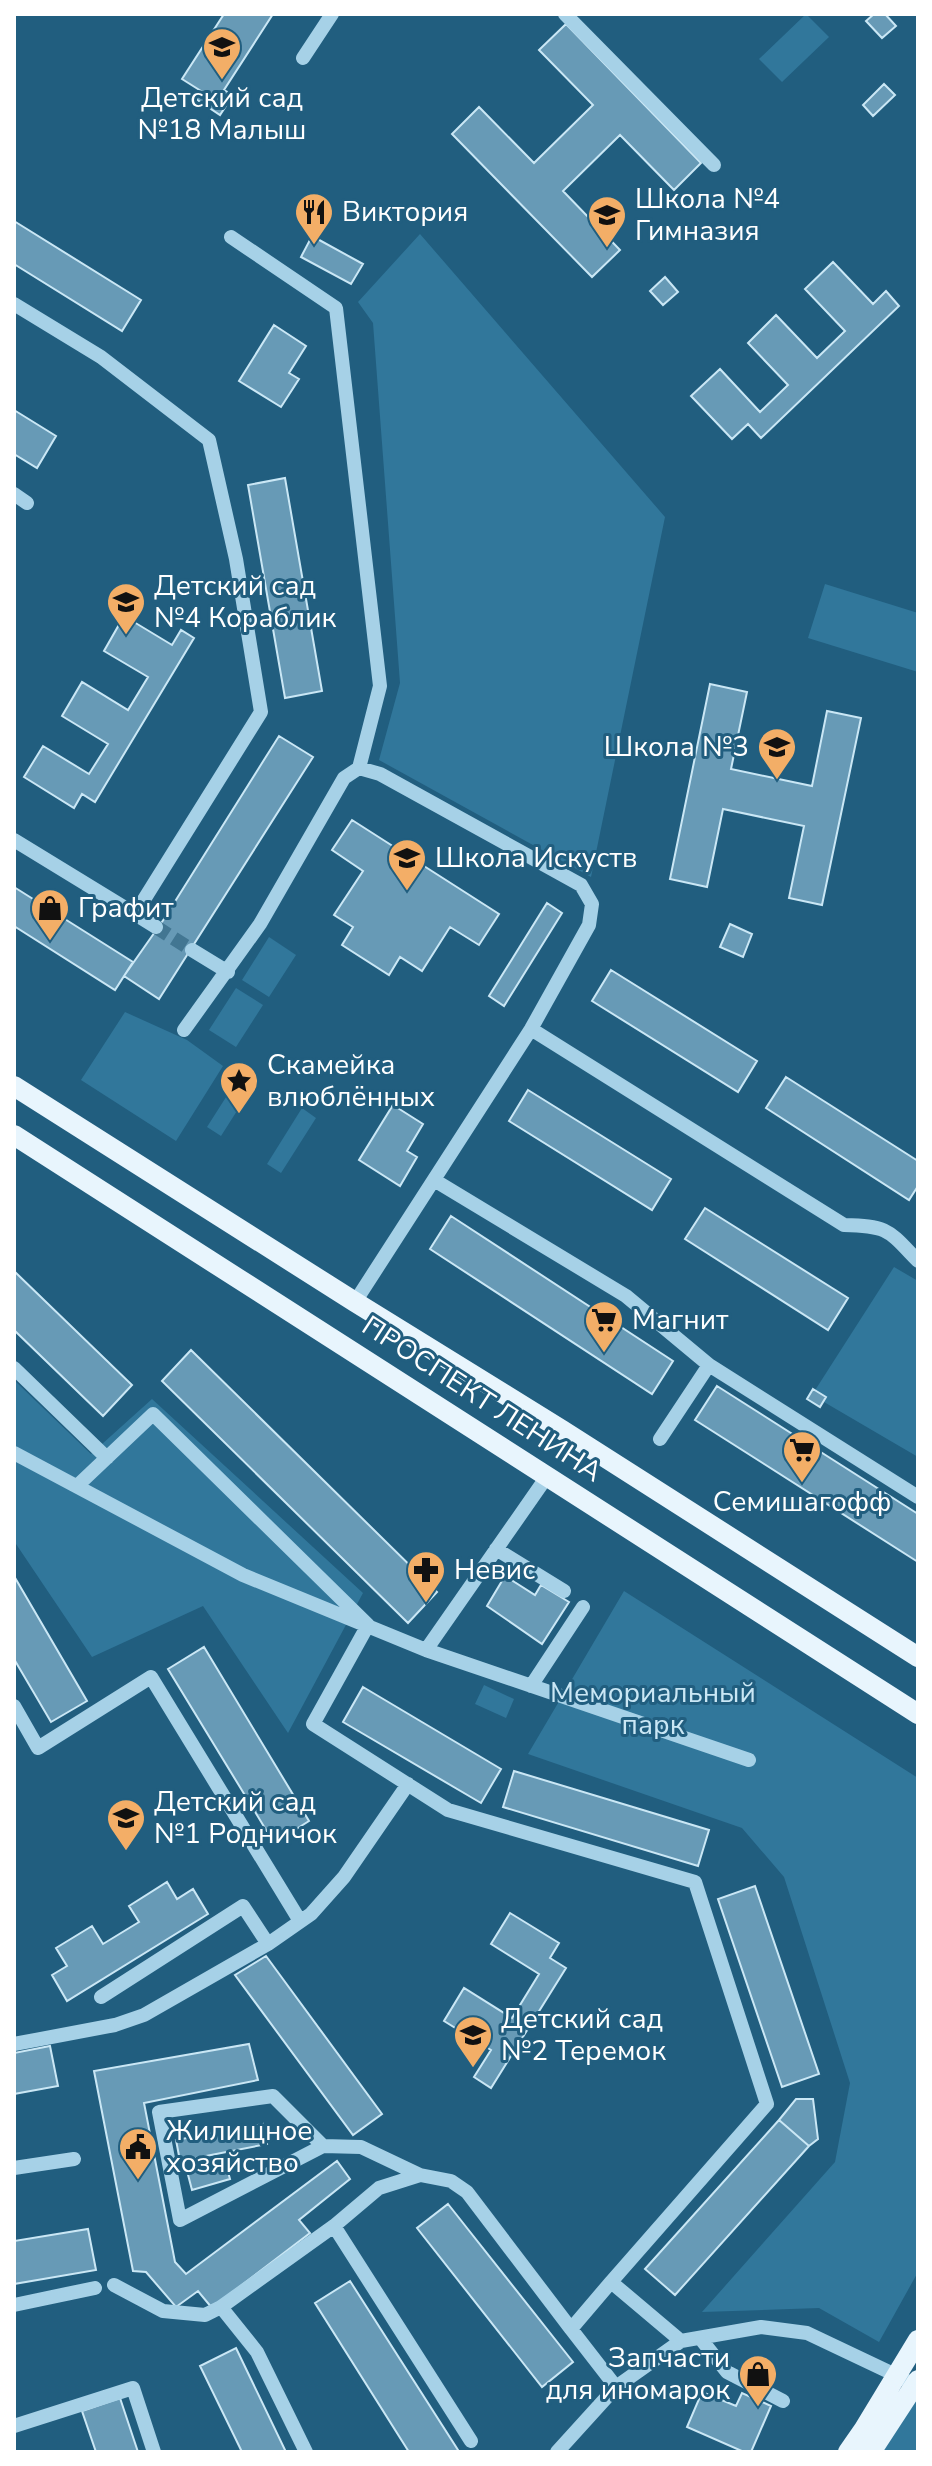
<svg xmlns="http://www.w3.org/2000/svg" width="932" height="2466" font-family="'Nunito Sans',sans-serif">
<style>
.green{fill:#31779b}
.building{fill:#679ab6;stroke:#cae7f5;stroke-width:2}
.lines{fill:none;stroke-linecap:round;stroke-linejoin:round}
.minor-tunnel{stroke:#427692;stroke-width:14;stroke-dasharray:14 7;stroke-linecap:butt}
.minor{stroke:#a6d1e7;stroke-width:14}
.major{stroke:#e8f5fd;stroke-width:20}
.labels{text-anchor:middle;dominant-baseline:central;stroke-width:6;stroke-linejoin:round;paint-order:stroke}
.poi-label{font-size:28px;fill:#fff;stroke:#215e7f;text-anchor:start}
.street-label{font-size:28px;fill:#fff;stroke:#215e7f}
.park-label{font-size:28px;fill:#cae7f5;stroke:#215e7f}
</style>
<rect width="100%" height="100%" fill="#215e7f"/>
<path class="green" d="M806 14 829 37 782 82 759 59Z
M420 234 665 517 591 877 379 760 400 683 373 323 358 302Z
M825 584 918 613V672L808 638Z
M269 937 296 955 269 997 242 980Z
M236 988 263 1005 236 1047 209 1030Z
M125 1012 187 1040 223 1066 176 1141 81 1080Z
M242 1072 256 1081 221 1136 207 1127Z
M302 1108 316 1118 281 1173 267 1164Z
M894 1267 918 1281V1457L812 1395Z
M14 1380 91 1454 152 1399 363 1593 288 1733 203 1606 92 1657 14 1541Z
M624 1591 918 1778V2272L879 2342 819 2308 702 2312 835 2162 850 2083 784 1877 742 1828 528 1754Z
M484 1685 514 1699 506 1718 475 1704Z
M918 2391V2452H881Z"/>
<path class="building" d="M224 14H273L224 90 233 95 220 115 196 99 201 91 182 79Z
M874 14H885L896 26 882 38 866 21Z
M566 24 701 163 674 190 620 135 563 191 620 250 592 277 452 134 479 107 534 163 593 105 539 50Z
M884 84 895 95 873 116 863 105Z
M14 221 141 300 122 331 14 264Z
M312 236 363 264 351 284 301 257Z
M833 262 873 304 886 291 899 306 761 438 748 424 732 439 691 396 720 369 760 412 788 385 748 343 776 315 817 358 845 331 805 289Z
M665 277 678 292 663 305 650 291Z
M274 325 306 346 289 373 299 379 281 407 239 381Z
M14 410 56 436 37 468 14 454Z
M285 478 322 691 285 698 248 485Z
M124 616 172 645 181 630 194 638 95 802 82 794 74 808 24 777 43 746 89 774 108 744 62 716 82 682 128 710 148 677 104 651Z
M710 684 747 692 731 769 812 786 827 711 861 718 822 905 789 898 804 826 723 809 707 887 670 879Z
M279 736 313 757 159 999 124 976 164 919Z
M352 820 499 914 479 945 450 927 422 971 400 957 389 975 342 945 353 927 334 915 363 871 332 850Z
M14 887 133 962 115 990 14 926Z
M547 903 562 913 504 1006 489 996Z
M730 924 752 934 743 957 720 947Z
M611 970 757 1061 738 1092 592 1001Z
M786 1077 918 1161V1186L909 1200 766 1108Z
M528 1090 671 1179 652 1210 509 1121Z
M393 1105 423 1124 407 1151 417 1157 400 1186 359 1160Z
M705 1208 848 1298 828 1330 685 1239Z
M451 1216 673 1361 652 1394 430 1249Z
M14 1271 132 1385 103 1416 14 1330Z
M191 1350 437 1592 408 1623 162 1381Z
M717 1386 918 1514V1562L695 1420Z
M813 1389 826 1397 820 1407 807 1399Z
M14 1576 87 1701 51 1722 14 1659Z
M505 1576 535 1595 541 1585 569 1602 542 1644 487 1606Z
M204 1647 309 1821 274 1843 168 1669Z
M363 1687 501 1769 481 1803 343 1722Z
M514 1771 709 1830 698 1866 503 1807Z
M167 1882 177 1899 193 1889 208 1914 67 2001 52 1975 67 1966 56 1948 92 1926 103 1944 139 1922 129 1906Z
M755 1886 819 2074 782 2087 718 1899Z
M510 1913 559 1943 550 1958 566 1968 491 2088 474 2077 491 2050 444 2021 464 1988 512 2018 539 1974 491 1944Z
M266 1956 382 2114 353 2135 235 1975Z
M249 2044 258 2080 144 2103 175 2262 186 2274 337 2161 350 2179 299 2220 310 2233 212 2308 198 2291 176 2307 146 2272 133 2271 94 2071Z
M50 2046 58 2086 14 2094V2053Z
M796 2099H813L818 2139 809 2146 779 2120Z
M779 2120 809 2146 675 2295 645 2269Z
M263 2124 267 2144 180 2161 176 2140Z
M225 2161 230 2179 192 2190 187 2171Z
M448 2204 573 2362 542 2387 417 2228Z
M88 2229 96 2270 14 2284V2241Z
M350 2281 458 2450 455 2452H409L315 2303Z
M236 2348 286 2452H242L200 2366Z
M702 2392 736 2406 742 2393 771 2406 751 2452H744L687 2427Z
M120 2398 138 2452H96L82 2411Z"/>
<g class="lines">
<path class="minor-tunnel" d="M156 927 192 950"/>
<path class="minor" d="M565 14 714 165
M303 58 332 14
M231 237 336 308 380 686 359 768
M14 304 101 357 209 440 236 559 261 712 135 914 14 840
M14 494 27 503
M135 914 156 927
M192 950 228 972
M531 1029 844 1225C889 1226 888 1230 918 1261
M184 1030 260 924 344 778 359 768 380 774 581 885 592 904 589 925 531 1029 355 1302
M434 1180 626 1296 709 1365 918 1497
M14 1368 107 1458
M660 1439 709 1365
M14 1453 243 1575 426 1650 548 1475
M77 1486 153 1414 368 1625 313 1724 448 1810 695 1882 767 2104 611 2282 681 2341
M496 1549 564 1591
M426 1650 749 1760
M531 1686 583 1607
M14 1706 38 1748 151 1677 300 1921
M101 1997 243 1906 268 1944
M14 2044 115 2025 144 2015 268 1944 311 1914 344 1877 408 1784
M323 2146 180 2220 159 2112 273 2096 323 2146 361 2147 420 2175
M14 2168 74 2159
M334 2226 471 2441
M114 2285 163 2311 205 2315 221 2307 334 2226 379 2188 420 2175 451 2181 467 2192 571 2329 611 2282
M14 2305 95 2288
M221 2307 257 2352 306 2452
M571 2329 616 2387
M700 2338 727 2372 783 2401
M14 2426 133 2388 154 2452
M557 2452 616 2387 681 2341 761 2327 807 2333 904 2379"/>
<path class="major" d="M14 1086 355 1302 562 1430 918 1657
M14 1135 918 1714
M848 2452 864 2429 918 2340
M871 2452 918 2380"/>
</g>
<defs>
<symbol id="school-pin" viewBox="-11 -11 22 30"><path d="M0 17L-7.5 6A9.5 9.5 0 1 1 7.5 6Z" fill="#f3ae67" stroke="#215e7f"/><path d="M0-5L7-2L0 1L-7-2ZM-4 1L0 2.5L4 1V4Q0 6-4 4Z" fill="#111"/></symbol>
<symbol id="restaurant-pin" viewBox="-11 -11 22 30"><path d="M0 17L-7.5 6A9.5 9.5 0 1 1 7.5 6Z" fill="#f3ae67" stroke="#215e7f"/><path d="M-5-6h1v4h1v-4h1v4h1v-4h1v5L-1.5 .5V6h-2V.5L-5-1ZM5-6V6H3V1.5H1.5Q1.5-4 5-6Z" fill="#111"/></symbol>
<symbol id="shop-pin" viewBox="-11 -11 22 30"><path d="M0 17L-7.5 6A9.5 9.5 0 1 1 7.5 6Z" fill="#f3ae67" stroke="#215e7f"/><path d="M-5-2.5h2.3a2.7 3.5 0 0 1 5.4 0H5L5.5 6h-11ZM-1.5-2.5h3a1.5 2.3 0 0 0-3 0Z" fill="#111"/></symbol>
<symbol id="sight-pin" viewBox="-11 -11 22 30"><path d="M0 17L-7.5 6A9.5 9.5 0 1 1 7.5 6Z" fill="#f3ae67" stroke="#215e7f"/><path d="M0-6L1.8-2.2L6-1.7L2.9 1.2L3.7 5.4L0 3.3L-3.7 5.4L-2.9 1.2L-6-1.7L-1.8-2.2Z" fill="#111"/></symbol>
<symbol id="supermarket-pin" viewBox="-11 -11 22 30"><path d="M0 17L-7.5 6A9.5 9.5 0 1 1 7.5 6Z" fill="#f3ae67" stroke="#215e7f"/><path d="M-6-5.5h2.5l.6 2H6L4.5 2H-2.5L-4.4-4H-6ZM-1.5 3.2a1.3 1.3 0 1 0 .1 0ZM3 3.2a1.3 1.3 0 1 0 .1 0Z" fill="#111"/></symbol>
<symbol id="pharmacy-pin" viewBox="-11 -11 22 30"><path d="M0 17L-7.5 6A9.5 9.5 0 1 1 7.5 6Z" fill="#f3ae67" stroke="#215e7f"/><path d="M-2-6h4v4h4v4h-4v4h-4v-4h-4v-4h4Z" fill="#111"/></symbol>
<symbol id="civic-pin" viewBox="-11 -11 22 30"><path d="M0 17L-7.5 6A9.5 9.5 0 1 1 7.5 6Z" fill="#f3ae67" stroke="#215e7f"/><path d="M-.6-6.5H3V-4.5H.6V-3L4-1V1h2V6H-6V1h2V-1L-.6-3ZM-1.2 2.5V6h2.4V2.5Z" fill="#111"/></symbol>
</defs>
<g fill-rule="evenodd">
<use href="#school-pin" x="200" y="25" width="44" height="60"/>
<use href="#restaurant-pin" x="292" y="190" width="44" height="60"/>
<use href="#school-pin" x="585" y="193" width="44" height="60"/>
<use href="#school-pin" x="104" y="580" width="44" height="60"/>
<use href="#school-pin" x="755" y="725" width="44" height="60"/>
<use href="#school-pin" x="385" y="836" width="44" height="60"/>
<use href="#shop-pin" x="28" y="886" width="44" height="60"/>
<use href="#sight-pin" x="217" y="1059" width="44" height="60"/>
<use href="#supermarket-pin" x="582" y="1298" width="44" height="60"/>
<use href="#supermarket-pin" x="780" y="1428" width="44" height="60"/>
<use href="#pharmacy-pin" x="404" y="1548" width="44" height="60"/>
<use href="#school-pin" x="104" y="1796" width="44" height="60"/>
<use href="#school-pin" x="451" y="2013" width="44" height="60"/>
<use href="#civic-pin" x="116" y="2125" width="44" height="60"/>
<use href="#shop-pin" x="736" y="2352" width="44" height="60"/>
</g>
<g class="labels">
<g class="poi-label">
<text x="222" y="98" text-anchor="middle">Детский сад<tspan x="222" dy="32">№18 Малыш</tspan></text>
<text x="635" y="199">Школа №4<tspan x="635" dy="32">Гимназия</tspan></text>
<text x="342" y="212">Виктория</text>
<text x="154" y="586">Детский сад<tspan x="154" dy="32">№4 Кораблик</tspan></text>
<text x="749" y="747" text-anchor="end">Школа №3</text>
<text x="435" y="858">Школа Искуств</text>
<text x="78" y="908">Графит</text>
<text x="267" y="1065">Скамейка<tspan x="267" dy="32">влюблённых</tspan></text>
<text x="632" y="1320">Магнит</text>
<text x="802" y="1502" text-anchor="middle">Семишагофф</text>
<text x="454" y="1570">Невис</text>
<text x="154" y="1802">Детский сад<tspan x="154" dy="32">№1 Родничок</tspan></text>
<text x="501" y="2019">Детский сад<tspan x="501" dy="32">№2 Теремок</tspan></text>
<text x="166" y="2131">Жилищное<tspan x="166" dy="32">хозяйство</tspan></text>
<text x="730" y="2358" text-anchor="end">Запчасти<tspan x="730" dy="32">для иномарок</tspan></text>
</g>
<g class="street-label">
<text transform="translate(482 1399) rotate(33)">ПРОСПЕКТ ЛЕНИНА</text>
</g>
<g class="park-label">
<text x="653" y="1693">Мемориальный<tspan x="653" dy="32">парк</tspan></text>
</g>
</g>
<rect width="932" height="2466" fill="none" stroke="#ffffff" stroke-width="32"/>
</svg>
